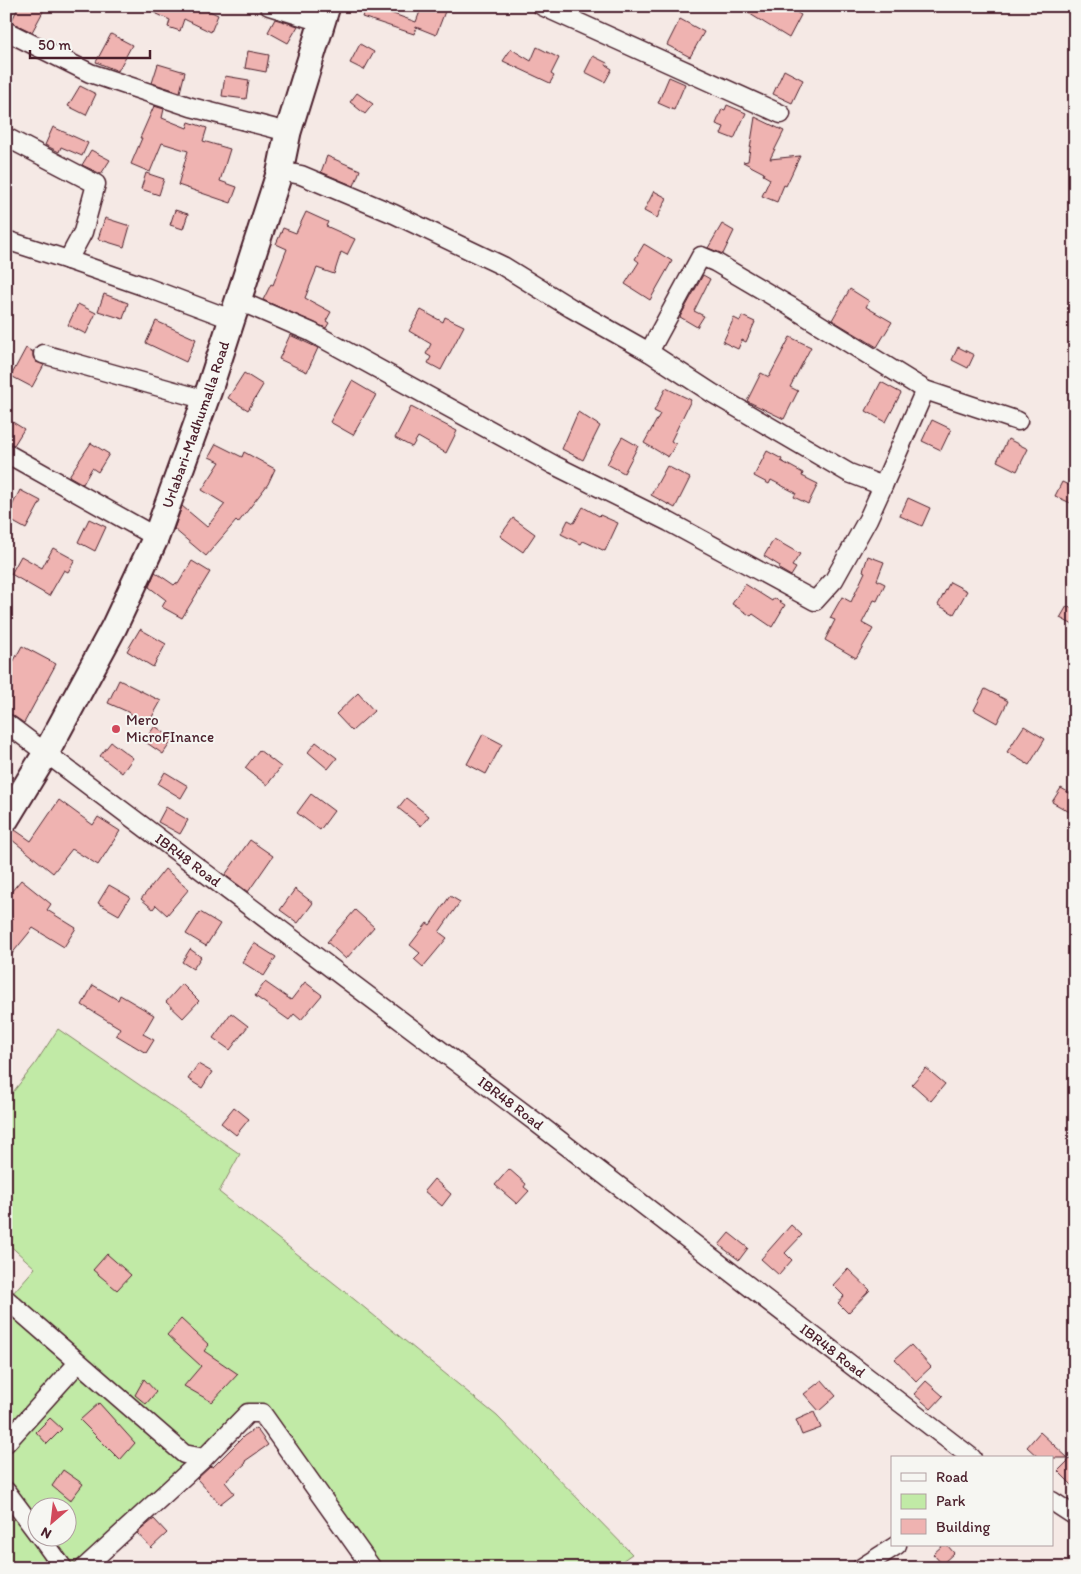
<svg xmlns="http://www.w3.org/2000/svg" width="1081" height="1574" font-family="Itim,sans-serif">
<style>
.green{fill:#c1eaa6;stroke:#868468;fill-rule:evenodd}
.building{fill:#efb3b1;stroke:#4a1f2b}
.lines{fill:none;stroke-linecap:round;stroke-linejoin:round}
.minor-casing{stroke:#4a1f2b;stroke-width:21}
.secondary-casing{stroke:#4a1f2b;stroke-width:29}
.minor{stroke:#f6f6f2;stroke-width:18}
.secondary{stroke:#f6f6f2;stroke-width:25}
.poi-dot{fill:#d1495b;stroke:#f6f6f2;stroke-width:2}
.labels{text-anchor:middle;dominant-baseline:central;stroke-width:4;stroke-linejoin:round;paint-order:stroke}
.street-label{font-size:15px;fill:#4a1f2b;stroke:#f6f6f2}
.poi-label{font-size:15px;fill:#4a1f2b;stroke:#f6f6f2;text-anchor:start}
</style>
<rect width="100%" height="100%" fill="#f5e9e5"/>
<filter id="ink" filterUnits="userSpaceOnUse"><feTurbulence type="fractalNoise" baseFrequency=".02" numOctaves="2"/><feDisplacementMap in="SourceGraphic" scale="10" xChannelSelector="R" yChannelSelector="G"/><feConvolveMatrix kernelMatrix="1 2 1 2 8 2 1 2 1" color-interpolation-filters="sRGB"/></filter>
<g filter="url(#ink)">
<path class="green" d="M58 1029 240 1154 219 1192 344 1291 497 1416 632 1554 612 1568H372L262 1413H248L93 1560 99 1568H6V1301L35 1268 6 1242V1101L35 1064ZM38 1506H68V1536H38Z"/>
<path class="building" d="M19 6H46L32 32 11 22Z
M140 6H199L218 15 211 32 184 19 180 31 168 27 170 20Z
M366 6H387L385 11 416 22 422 6H447L436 35 416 27 414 34 362 17Z
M737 6H786L801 15 789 38Z
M275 19 298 26 288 43 268 32Z
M680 19 704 32 690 57 667 45Z
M111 34 132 45 118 71 96 62Z
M360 44 374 52 364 70 350 63Z
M537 47 559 58 551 74 554 76 550 83 503 61 511 49 531 61Z
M248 51 269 55 266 72 245 68Z
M593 56 607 63 606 65 612 69 605 82 585 72Z
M158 64 185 72 180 92 152 83Z
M784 70 803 80 792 103 773 94Z
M225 76 249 80 246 99 222 96Z
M669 77 685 84 674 110 658 103Z
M80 86 96 94 86 115 68 106Z
M357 93 373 104 365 114 350 102Z
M727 105 746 113 734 139 721 134 724 127 716 124 722 109 725 110Z
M154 106 164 109 162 118 187 128 189 122 207 128 203 141 230 149 220 181 237 187 231 203 178 185 188 151 162 143 150 172 131 164 142 138H140Z
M755 117 784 131 770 159 800 156 786 186 784 185 777 202 762 196 770 179 763 175 764 173 743 162 748 161Z
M53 127 88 143 82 156 61 147 59 152 45 145Z
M91 150 110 160 101 174 82 165Z
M327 156 360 170 354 186 321 172Z
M146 173 164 179 159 195 141 189Z
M654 191 667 198 657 218 644 211Z
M175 210 188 214 183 229 170 225Z
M306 212 328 222 326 226 355 239 347 255 341 252 334 274 317 268 305 298 331 312 326 321 329 323 326 328 263 300 271 284 273 285 287 249 276 244 283 228 296 233Z
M105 218 130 226 124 247 98 239Z
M722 224 734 231 723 254 708 248Z
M644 244 672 261 650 300 625 284 639 262 635 259Z
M703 275 710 279 694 311 704 316 697 327 680 317Z
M850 289 869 301 866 307 892 322 877 347 832 320Z
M104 294 128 303 123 319 98 311Z
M78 304 96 313 86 334 68 325Z
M421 310 443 322 445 317 464 326 441 370 428 363 431 357 426 354 431 344 409 331Z
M742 316 755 322 746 342 742 340 738 349 723 342 734 318 740 321Z
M156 321 196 339 186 362 146 343Z
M290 335 318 348 307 372 279 359Z
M790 337 811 347 790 387 798 391 784 419 747 401 761 373 769 377Z
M958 347 974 355 968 368 952 360Z
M26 348 33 352V357L36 362 44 365 32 387 11 376Z
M244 373 263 385 248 410 228 398Z
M352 381 376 395 353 435 330 422Z
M881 382 901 393 886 422 866 411Z
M666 388 691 400 671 441 676 444 668 457 644 443 660 414 654 411Z
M411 407 457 431 446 453 418 437 412 447 395 438Z
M578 412 600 426 583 460 562 449Z
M6 418 24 429 14 445 6 442Z
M932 420 951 429 941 450 922 441Z
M622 437 638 446 624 473 607 464Z
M1008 439 1028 449 1017 471 997 461Z
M91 443 109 454 98 472 92 468 83 484 69 476Z
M216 444 242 457 244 452 275 469 268 484 238 523 236 521 206 556 174 529 182 506 207 527 225 504 202 490 220 462 209 457Z
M767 451 782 459 781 461 803 473 802 476 818 484 808 504 794 497 796 493 771 480 769 484 754 476Z
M667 466 690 478 675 508 651 495Z
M1062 482 1075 488V505L1055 496Z
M20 490 41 501 26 529 6 518Z
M908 498 930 508 922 526 900 516Z
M583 507 599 516 600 515 618 523 605 551 583 541 581 544 561 534 568 520 574 523Z
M513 518 535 534 523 552 500 536Z
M89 519 106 527 95 551 78 542Z
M774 539 800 554 792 566 796 568 791 576 779 569 780 566 764 556Z
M53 548 75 560 68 572 64 570 49 596 11 574 21 556 42 568Z
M868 556 884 562 877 580 885 584 877 601 874 600 862 623 873 629 856 658 825 640 835 620 830 618 842 597 851 602 865 572 863 571Z
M192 561 210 572 182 618 162 607 166 600 149 587 155 572 174 585 176 583 178 584Z
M950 582 967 591 954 614 938 605Z
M745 584 772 601 774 598 785 605 772 627 753 614 751 616 732 604Z
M1067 606 1075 611V626L1060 618Z
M140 629 166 644 153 667 127 651Z
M22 646 56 664 24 723 12 715 6 713V675Z
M119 680 161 701 148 724 126 711 108 703Z
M985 689 1008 701 997 723 974 710Z
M358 693 374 711 352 731 336 714Z
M155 726 173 739 163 754 144 741Z
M1024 726 1045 739 1029 765 1007 752Z
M483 734 502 744 486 774 467 764Z
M111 742 133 758 122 773 100 756Z
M316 742 337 758 328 769 308 752Z
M259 750 281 767 267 785 245 768Z
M165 772 188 786 181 798 158 784Z
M1061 788 1075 796V815L1052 802Z
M311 794 334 811 320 830 297 813Z
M406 798 429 816 421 826 398 808Z
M59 800 93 825 98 817 120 831 98 865 72 849 53 873 6 835V833L15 830 31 841Z
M166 807 188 820 180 834 158 822Z
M250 840 273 856 248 892 225 875Z
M165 869 189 889 167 915 156 905 153 909 141 899Z
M21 880 51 904 47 910 76 928 64 947 33 928 6 961V898Z
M109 885 130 897 119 915 98 903Z
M295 889 313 903 298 923 280 910Z
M450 896 460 902 439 932 447 938 423 967 414 959 420 953 410 945 427 923 430 925Z
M355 910 374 927 346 959 327 942Z
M200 912 220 924 206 946 186 934Z
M254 943 276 957 264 976 242 962Z
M190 949 201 957 193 969 182 962Z
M265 982 291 1000 305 982 322 995 301 1020 294 1014 289 1020 255 996Z
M182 984 199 1001 183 1018 166 1002Z
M93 985 118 1000 120 995 154 1015 143 1034 154 1040 146 1053 116 1035 120 1028 82 1005Z
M231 1013 248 1026 230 1050 213 1038Z
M198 1064 212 1072 202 1088 188 1079Z
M926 1068 945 1084 931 1101 912 1084Z
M234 1107 249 1119 236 1135 221 1123Z
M509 1169 526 1184 524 1187 529 1191 517 1204 495 1185Z
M434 1179 451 1194 442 1206 424 1191Z
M791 1225 802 1235 785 1253 792 1260 779 1275 761 1259Z
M729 1233 748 1248 739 1260 719 1245Z
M107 1254 131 1275 117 1290 93 1270Z
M848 1269 870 1290 848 1313 838 1303 844 1296 833 1285Z
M181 1319 209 1345 204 1351 238 1374 212 1402 184 1386 201 1366 167 1335Z
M911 1345 931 1367 916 1381 895 1359Z
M144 1379 156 1392 146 1404 135 1395Z
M822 1380 836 1396 819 1411 804 1394Z
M926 1381 943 1396 931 1409 914 1394Z
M99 1403 135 1443 120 1460 80 1420Z
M814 1412 821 1428 802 1435 796 1420Z
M50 1418 62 1429 47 1444 36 1432Z
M256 1428 268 1445 245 1461 246 1463 225 1482 234 1493 220 1504 197 1479 211 1466 213 1467 244 1436Z
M1040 1432 1068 1458H1039L1027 1447Z
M1075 1454V1488L1058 1471Z
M63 1470 83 1484 70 1501 52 1486Z
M154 1519 167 1533 151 1548 137 1533Z
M943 1545H947L954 1553 942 1564 933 1554Z"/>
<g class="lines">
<defs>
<g id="minor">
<path d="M269 6 321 22"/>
<path d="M542 6 781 114"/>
<path d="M6 31 90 73 191 107 288 132"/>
<path d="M6 137 96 184 83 232 68 260 6 240"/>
<path d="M280 171 301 175 394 214 503 266 571 308 649 352 701 256 715 262 788 305 925 390 1018 421"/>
<path d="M68 260 143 286 231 319"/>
<path d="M237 300 311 332 554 465 669 522 815 601 834 580 868 519 883 486"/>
<path d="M649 352 712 393 849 473 883 486 925 390"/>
<path d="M43 354 206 400"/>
<path d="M6 453 156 537"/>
<path id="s1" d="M6 723 537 1123 972 1458"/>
<path d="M6 1299 184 1454 204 1458 248 1413H262L372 1568"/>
<path d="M6 1443 78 1363"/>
<path d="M6 1491 38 1534"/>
<path d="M1052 1501 1075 1516"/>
<path d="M40 1536 63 1568"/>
<path d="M84 1568 204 1458"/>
<path d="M861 1568 897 1545"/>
</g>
<g id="secondary">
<path id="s2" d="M6 819 46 753 114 627 156 537 209 390 280 171 288 132 327 6"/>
</g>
</defs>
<use href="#minor" class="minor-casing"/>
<use href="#secondary" class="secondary-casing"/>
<use href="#minor" class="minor"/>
<use href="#secondary" class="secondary"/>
</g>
</g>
<circle class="poi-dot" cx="116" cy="729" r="5"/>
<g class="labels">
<g class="street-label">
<text stroke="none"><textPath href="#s2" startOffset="439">Urlabari-Madhumalla Road</textPath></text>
<text stroke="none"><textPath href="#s1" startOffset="228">IBR48 Road</textPath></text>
<text stroke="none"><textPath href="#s1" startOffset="632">IBR48 Road</textPath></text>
<text stroke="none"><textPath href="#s1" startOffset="1038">IBR48 Road</textPath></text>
</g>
<g class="poi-label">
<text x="126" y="720">Mero<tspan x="126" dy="17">MicroFInance</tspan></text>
</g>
</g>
<rect width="1081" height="1574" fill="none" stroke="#f6f6f2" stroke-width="25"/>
<rect x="12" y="12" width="1056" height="1549" fill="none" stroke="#4a1f2b" stroke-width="2" filter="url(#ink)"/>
<rect x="891" y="1456" width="162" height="90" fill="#f6f6f2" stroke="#b1a0a2"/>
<rect x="901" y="1473" width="25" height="8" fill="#f6f6f2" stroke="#b1a0a2"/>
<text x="936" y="1482" font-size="15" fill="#4a1f2b">Road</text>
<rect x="901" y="1494" width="25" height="15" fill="#c1eaa6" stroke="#b1a0a2"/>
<text x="936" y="1506" font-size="15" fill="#4a1f2b">Park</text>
<rect x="901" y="1519" width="25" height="15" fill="#efb3b1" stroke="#b1a0a2"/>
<text x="936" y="1532" font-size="15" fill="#4a1f2b">Building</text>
<g transform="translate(52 1522) rotate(208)"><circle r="24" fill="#f6f6f2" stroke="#b1a0a2"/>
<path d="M0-4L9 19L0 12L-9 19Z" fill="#d1495b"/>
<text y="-8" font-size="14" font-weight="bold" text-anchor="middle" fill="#4a1f2b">N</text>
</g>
<path d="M30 50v8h120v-8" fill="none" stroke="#4a1f2b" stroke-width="2.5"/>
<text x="38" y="50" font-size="15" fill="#4a1f2b" stroke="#f6f6f2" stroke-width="4" paint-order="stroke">50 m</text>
</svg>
